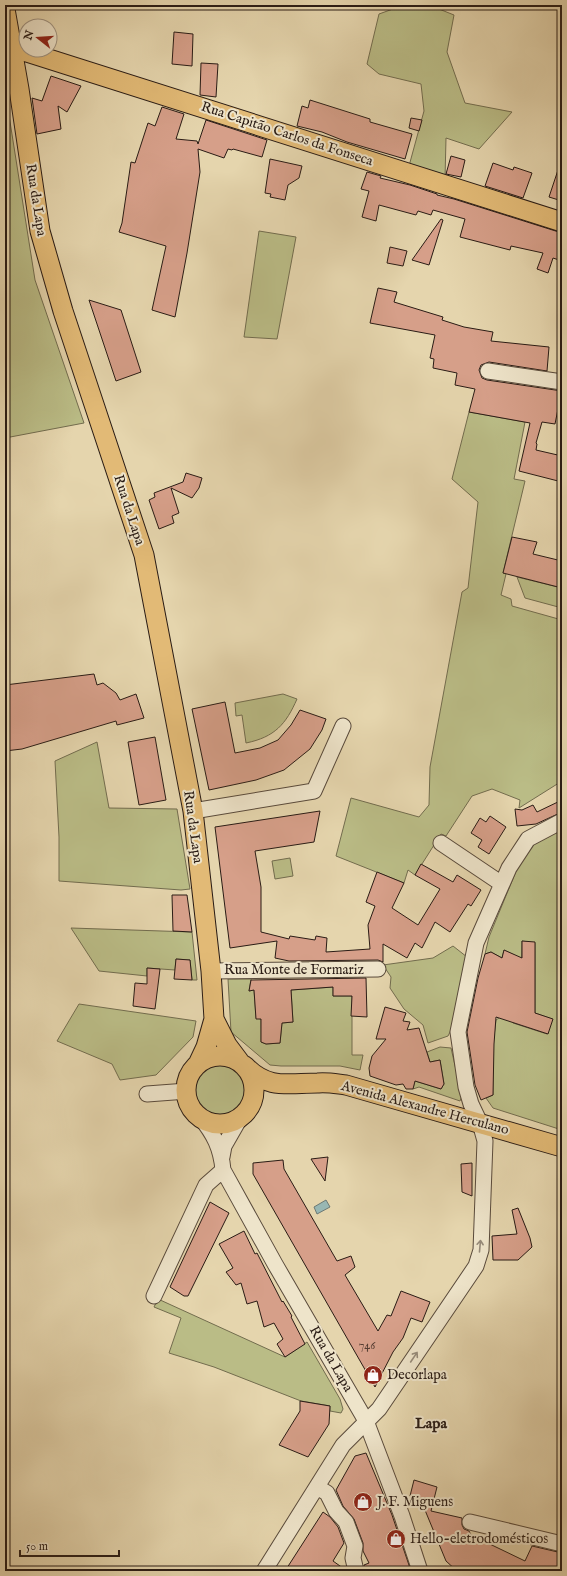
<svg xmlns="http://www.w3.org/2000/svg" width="567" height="1576" font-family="'IM FELL English',serif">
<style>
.green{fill:#babc86;stroke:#726c4e}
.water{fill:#98b7b3;stroke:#6c7974}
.building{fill:#d69f89;stroke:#2a1c15}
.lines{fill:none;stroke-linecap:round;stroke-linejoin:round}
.minor-casing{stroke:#594a3b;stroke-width:17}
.major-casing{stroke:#2a1c15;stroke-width:21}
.minor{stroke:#eee4ca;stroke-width:15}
.major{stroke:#e2ba76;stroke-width:19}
.oneway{stroke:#968a79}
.labels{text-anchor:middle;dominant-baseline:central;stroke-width:4;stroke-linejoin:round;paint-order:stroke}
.number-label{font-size:12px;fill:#553d32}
.street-label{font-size:14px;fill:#2a1c15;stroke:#eee4ca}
.poi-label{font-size:14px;fill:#2a1c15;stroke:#eee4ca;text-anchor:start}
.neighbourhood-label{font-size:15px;font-weight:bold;fill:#2a1c15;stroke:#eee4ca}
</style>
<rect width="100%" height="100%" fill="#e5d5ad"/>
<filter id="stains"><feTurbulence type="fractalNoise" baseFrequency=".005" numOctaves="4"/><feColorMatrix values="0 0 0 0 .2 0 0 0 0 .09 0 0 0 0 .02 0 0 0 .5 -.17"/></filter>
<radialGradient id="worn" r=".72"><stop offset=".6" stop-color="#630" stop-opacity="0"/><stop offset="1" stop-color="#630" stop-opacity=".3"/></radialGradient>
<path class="green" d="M404 5H429L454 15 447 52 465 103 512 112 479 149 446 138 445 179 409 166 424 111 421 84 379 74 367 64 379 14Z
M5 90 35 280 84 423 5 438Z
M259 231 296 237 277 339 244 337Z
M469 412 525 422 514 479 525 481 503 573 506 574 501 595 511 599 512 606 562 620V781L519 808 520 800 492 789 472 796 446 836 441 834 415 875 408 870 404 883 336 856 351 798 419 817 429 805 430 767 462 592 468 588 478 502 452 479Z
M517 577 562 588V608L525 598Z
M283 694 297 699C286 724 275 737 246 743L242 715 236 716 235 703Z
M97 742 109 808 177 809 190 889 181 890 59 881V837L55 761Z
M562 829V1130L493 1108 486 1098 493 1095V1044L496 1020 515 1007 513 1023 547 1034 552 1019 535 1013V943L522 941 521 981 514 955 504 950 502 958 491 952 485 954 489 937 519 864 536 842Z
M290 858 293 876 275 879 272 861Z
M71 928 192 932 197 980H192L190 960 176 959 175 970 147 968V976L99 971Z
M453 946 467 957 453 1026 448 1036 428 1043 423 1025 404 1009 390 988 391 977 383 965 433 958Z
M228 979H251L249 991 254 990 256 1018 261 1019V1042L266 1044 280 1043 282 1023 293 1022 291 990 333 987V996H352V1055H363L360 1070 340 1066H281L270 1065 231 1032Z
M79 1004 196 1021 193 1037 156 1075 120 1080 112 1064 57 1041Z
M440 1047 451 1048 462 1096 460 1101 419 1087 413 1089 415 1081 441 1089 444 1084 440 1060 430 1062 427 1052Z
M194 1090a26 26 0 1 1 52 0a26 26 0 1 1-52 0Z
M158 1299 285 1357 307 1342 340 1399 343 1409 341 1413 330 1411V1406L301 1401 214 1367 169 1353 181 1318 154 1307Z"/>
<path class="water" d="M326 1200 330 1207 317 1214 314 1207Z"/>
<path class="building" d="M174 32 193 34 192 66 172 64Z
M201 63 218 64 216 97 200 95Z
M51 76 81 86 67 112 58 106 61 129 37 134 32 98 42 101Z
M310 100 370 119V122L412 134 405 159 347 142 322 132 297 126 302 106 308 108Z
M162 107 184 114 176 139 197 141 198 144 206 120 267 140 262 157 233 149 232 150 228 149 224 158 198 149 200 172 187 253 175 317 152 310 166 246 119 232 122 223 131 162 135 163 148 123 155 126Z
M411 118 422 120 419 131 409 128Z
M451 156 465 160 461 177 446 174Z
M270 159 302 166 299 178 288 185 285 200 270 197 271 194 265 193Z
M493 163 513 170 514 167 532 173 523 198 485 186Z
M560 164H562V201L549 197Z
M367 172 381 176 380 178 410 185 437 194V195L454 199 562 233V261L553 258 548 273 537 269 543 253 511 246 510 250 460 237 465 219 433 210 431 215 418 211 416 215 379 205 376 221 362 217 369 191 361 189Z
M441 219 443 220 429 265 412 260Z
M390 247 407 251 403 266 387 263Z
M378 288 397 292 394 302 443 317 442 320 464 327 493 332 491 341 549 347 547 371 489 362 481 365 479 370 482 378 487 380 562 391V410L558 409 555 424 542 422 536 443 537 444 536 450 562 456V482L519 471 530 423 469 412 475 389 455 385 457 373 433 368 434 359 430 358 435 335 370 323Z
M89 300 121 310 141 372 116 381Z
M186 473 202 478 199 488 192 498 171 488 179 513 172 516 174 523 159 529 149 500 155 497 154 493 183 482Z
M512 537 537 542 533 554 562 561V588L503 573Z
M94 674 97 685 103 683 116 693 120 700 136 694 144 718 117 725 116 721 22 749 5 751V685Z
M225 702 235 753 260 748 278 740 291 725 300 710 326 719 322 730 310 749 284 770 256 780 209 790 192 709Z
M155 737 166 800 139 805 128 742Z
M562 800V812L536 824 517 826 515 809 522 810 533 805 537 812Z
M320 811 314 842 255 851 261 887V932L289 939 290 936 315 940 316 936 327 938 326 952 370 949 368 925 375 906 366 902 377 872 404 883 392 908 418 925 440 889 415 875 421 864 453 882 457 875 481 890 471 906 468 904 450 932 435 922 422 948 415 943 407 958 383 944V962L378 960 289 961 275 958 277 941 230 948 215 827Z
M490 816 506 827 489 854 478 847 482 840 471 833 480 818 486 822Z
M172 895H187L192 932 173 931Z
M522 941 535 942V1013L553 1019 548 1034 496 1017 494 1044 493 1095 481 1100 475 1085 467 1032 478 978 485 954 491 952 502 958 504 950 522 958Z
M176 959 190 960 192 980 174 979Z
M147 968 160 969 155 1009 133 1006 135 983 147 984Z
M366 978 367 1017 351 1016 352 996H333V987L291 990 293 1022 282 1023 280 1043 266 1044 261 1042V1019H256L254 990 249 991 251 980Z
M385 1007 406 1013 403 1021 410 1022 407 1030 419 1028 430 1062 440 1060 444 1084 441 1089 415 1081 413 1089H406L403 1084 396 1085 370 1076 369 1068 372 1056 386 1039H376Z
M328 1157 325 1181 311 1159Z
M283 1160 284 1169 337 1261 351 1256 355 1267 345 1275 378 1331 387 1315 391 1316 401 1291 430 1302 422 1322 411 1318 403 1338 393 1352 375 1387 253 1174V1163Z
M472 1163V1196L462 1192 461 1164Z
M210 1202 229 1213 188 1296H184L170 1287Z
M518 1208 530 1238 532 1247 518 1260H493L492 1236 517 1234 512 1210Z
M244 1231 255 1254 257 1253 282 1302 283 1301 292 1316 291 1317 305 1344 285 1357 277 1344 283 1339 274 1323 264 1327 257 1301 247 1304 241 1283 236 1285 226 1272 233 1268 219 1244Z
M300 1401 330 1406 329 1424 308 1457 279 1445 300 1411Z
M366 1453 392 1515 411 1571H365L364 1565 369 1563 363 1551V1543L354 1519 343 1506 336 1490 355 1456Z
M414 1480 437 1487 431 1511 462 1518V1525L464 1529 469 1531 471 1535 525 1561 532 1546 562 1553V1557L555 1571H457L446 1561 420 1498 410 1496Z
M323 1512 330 1517 338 1527 344 1543 333 1561 347 1571H285Z"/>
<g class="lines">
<defs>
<path id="minor" d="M488 371 562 382
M193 811 314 791 343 726
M441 843 502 884
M211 971 378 969
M147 1094 187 1091
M200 1117C214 1134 221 1148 223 1170L275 1264 366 1421 402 1516 420 1571
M222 1157 224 1146 240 1118
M154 1296 206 1185 223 1170
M317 1487 327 1493 336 1511 346 1522 355 1546 353 1558 356 1571
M470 1522 562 1544
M264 1571 343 1445 379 1409 476 1266 481 1250 485 1141 480 1123 471 1104 466 1087 458 1032 476 943 509 868 528 839 562 821"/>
<path id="major" d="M5 9 19 89 40 231 63 311 144 555 193 811 211 971 214 1019 227 1045 239 1061
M11 47 562 222
M186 1090a34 34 0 1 1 68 0a34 34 0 1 1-68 0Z
M198 1064 206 1047 214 1019
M245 1066C268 1090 288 1083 318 1083 327 1082 337 1084 346 1085L562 1147"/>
</defs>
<use href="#minor" class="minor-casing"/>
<use href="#major" class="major-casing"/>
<use href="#minor" class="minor"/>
<use href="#major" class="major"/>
</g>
<defs><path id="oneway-shaft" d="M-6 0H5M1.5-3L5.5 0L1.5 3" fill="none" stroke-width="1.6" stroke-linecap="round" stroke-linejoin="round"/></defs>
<g class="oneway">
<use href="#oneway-shaft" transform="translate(480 1246) rotate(-85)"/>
<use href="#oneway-shaft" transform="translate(414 1357) rotate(-56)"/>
</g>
<defs>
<symbol id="shop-disc" viewBox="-11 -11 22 22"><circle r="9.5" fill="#8f2418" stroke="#eee4ca"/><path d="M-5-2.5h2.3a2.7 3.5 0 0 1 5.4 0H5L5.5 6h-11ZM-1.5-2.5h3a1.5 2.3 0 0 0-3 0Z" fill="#fff"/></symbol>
</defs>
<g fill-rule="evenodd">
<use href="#shop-disc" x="362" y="1364" width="22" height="22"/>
<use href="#shop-disc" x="352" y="1491" width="22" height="22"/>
<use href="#shop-disc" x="385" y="1528" width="22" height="22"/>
</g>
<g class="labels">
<g class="number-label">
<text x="367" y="1345">746</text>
</g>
<g class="street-label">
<text transform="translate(287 134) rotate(18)">Rua Capitão Carlos da Fonseca</text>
<text transform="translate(36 200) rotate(81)">Rua da Lapa</text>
<text transform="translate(129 510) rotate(72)">Rua da Lapa</text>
<text transform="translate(193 827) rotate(82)">Rua da Lapa</text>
<text x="294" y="970">Rua Monte de Formariz</text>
<text transform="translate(425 1108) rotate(15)">Avenida Alexandre Herculano</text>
<text transform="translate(331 1359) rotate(60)">Rua da Lapa</text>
</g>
<g class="poi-label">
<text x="387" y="1375">Decorlapa</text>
<text x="377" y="1502">J. F. Miguens</text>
<text x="410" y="1539">Hello-eletrodomésticos</text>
</g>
<g class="neighbourhood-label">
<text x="431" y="1423">Lapa</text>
</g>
</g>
<rect width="567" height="1576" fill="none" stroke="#e5d5ad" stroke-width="20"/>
<rect x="6" y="6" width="555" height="1564" fill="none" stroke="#2a1c15" stroke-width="2"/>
<rect x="10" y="10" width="547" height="1556" fill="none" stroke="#2a1c15"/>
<g transform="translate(38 38) rotate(287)"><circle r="19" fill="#eee4ca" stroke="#a09482"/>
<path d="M0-3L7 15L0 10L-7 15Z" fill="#8f2418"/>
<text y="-6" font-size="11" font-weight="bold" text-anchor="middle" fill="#2a1c15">N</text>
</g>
<path d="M20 1550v6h99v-6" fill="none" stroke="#2a1c15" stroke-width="2"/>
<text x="26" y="1550" font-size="12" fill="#2a1c15" stroke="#eee4ca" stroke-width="3" paint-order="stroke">50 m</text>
<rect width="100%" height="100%" filter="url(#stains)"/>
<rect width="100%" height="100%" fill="url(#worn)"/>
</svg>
